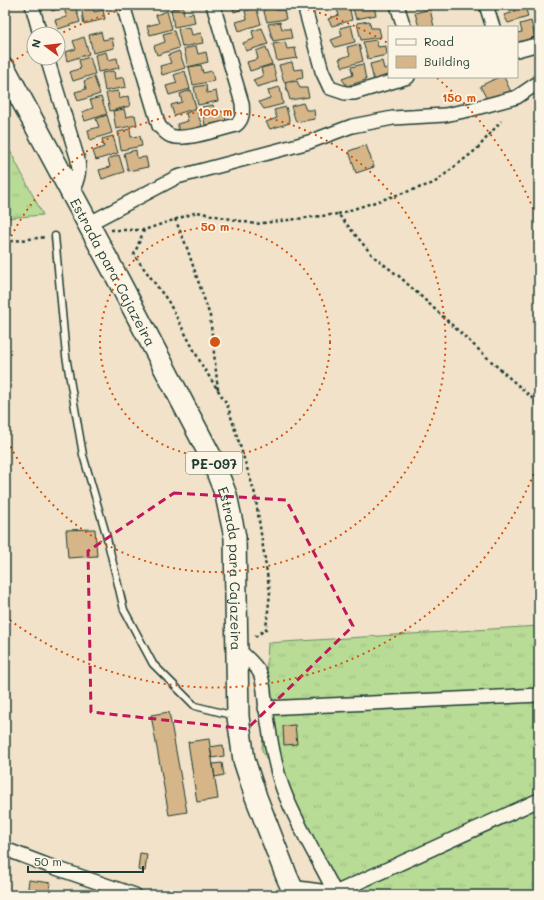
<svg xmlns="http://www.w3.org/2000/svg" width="544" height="900" font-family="Mali,sans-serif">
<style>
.grass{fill:url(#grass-tufts);stroke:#6c8c65}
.building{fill:#d6b689;stroke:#1f3d34}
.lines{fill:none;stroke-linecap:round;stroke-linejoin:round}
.lane-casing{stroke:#1f3d34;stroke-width:9}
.street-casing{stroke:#1f3d34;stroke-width:16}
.primary-casing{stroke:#1f3d34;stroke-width:24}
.path{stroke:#1f3d34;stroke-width:2.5;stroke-dasharray:3 3;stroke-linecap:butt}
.lane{stroke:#fcf5e5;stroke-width:6}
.street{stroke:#fcf5e5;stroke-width:13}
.primary{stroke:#fcf5e5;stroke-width:21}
.marked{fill:none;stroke:#c2185b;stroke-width:3;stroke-dasharray:8 5;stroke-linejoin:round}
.ring{fill:none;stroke:#d45610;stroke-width:2;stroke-dasharray:2 4}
.labels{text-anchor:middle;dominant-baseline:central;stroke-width:3.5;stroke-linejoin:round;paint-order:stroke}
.shield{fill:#fcf5e5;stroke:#617469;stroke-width:1}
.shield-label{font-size:13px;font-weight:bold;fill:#1f3d34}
.street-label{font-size:14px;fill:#1f3d34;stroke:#fcf5e5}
.centre{fill:#d45610;stroke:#fcf5e5;stroke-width:2}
.ring-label{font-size:12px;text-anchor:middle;font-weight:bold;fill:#d45610;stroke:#fcf5e5;stroke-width:3.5;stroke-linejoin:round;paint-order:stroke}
</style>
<defs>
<pattern id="grass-tufts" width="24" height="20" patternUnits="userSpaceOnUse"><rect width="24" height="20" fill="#b8db96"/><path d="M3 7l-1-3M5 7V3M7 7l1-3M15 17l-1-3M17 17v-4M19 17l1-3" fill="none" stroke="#9ebd82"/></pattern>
</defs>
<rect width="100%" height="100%" fill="#f1e2c9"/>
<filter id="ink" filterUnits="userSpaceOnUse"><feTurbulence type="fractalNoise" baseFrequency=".025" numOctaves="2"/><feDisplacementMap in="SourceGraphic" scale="8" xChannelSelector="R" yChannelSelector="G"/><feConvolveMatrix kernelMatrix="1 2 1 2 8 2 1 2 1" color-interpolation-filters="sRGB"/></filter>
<g filter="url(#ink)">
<path class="grass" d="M5 141 43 215 5 218Z
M539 626V895H336L262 750 268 643Z"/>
<path class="building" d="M50 5H71L52 11Z
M75 5 80 22 58 29 55 20 67 17 64 9Z
M86 5H93L94 12 103 10 105 19 84 24 81 6Z
M232 5H255L234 12Z
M262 5H275L276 10H284L286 19 267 22Z
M344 5H349L352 20 332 26 328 19 339 15 336 7Z
M352 5H365L366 7H374L376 15 356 19Z
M513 5H525L528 17 508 23 504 15 515 12Z
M532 5H539V15L535 16Z
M183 7 184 15 193 13 195 23 174 27 171 9Z
M256 7 261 24 239 31 236 22 247 19 245 11Z
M430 9 434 27H419L415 13Z
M167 11 172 29 150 35 147 26 159 23 156 15Z
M369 21 371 28H379L381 37 361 40 357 23Z
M531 21 535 37 517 43V33L522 32 520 24Z
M280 22 282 29H290L292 38 273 41 268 24Z
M351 25 355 42 335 47 331 40 342 36 340 28Z
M190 27 192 35 201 33 203 43 182 47 178 29Z
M262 28 268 44 246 51 243 43 254 39 252 31Z
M174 31 179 48 157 55 154 46 165 42 163 34Z
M101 32 103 40 112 38 114 48 93 53 89 35Z
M84 37 89 54 67 61 65 52 76 49 73 41Z
M376 40 378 47 386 46 387 55 368 59 363 42Z
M285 42 287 49 295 48 297 58 277 61 273 44Z
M359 44 363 61 343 67 339 59 350 55 347 47Z
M196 46 198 54 206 52 208 62 188 67 184 49Z
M266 47 272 64 250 71 247 62 258 59 256 51Z
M179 51 185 68 162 75 160 66 171 63 168 55Z
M106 52 108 60 117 58 119 68 98 72 95 55Z
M90 57 95 74 73 81 70 72 81 68 79 60Z
M382 61 384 69 389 68V77L374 81 370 64Z
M292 62 294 70 302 69 303 78 284 82 279 65Z
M363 64 366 80 347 86 342 79 353 75 351 67Z
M201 65 203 73 212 71 214 81 193 85 189 67Z
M273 65 277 81 257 87 253 80 263 76 261 68Z
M114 71 115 79 124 77 126 87 105 91 102 73Z
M185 71 190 89 169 95 166 86 177 83 174 75Z
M94 77 100 94 78 101 75 92 86 89 84 81Z
M499 77H504L511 92 488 101 480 86Z
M297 81 300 88H307L309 97 290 100 285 83Z
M206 85 207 93 216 91 218 101 198 105 194 87Z
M280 87 283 104 264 109 259 102 270 98 268 90Z
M191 90 196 108 174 115 171 105 182 102 180 94Z
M118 91 119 99 128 96 130 106 110 111 106 93Z
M101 97 107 114 85 121 82 112 93 108 90 100Z
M303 103 306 110H314L315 119 296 122 291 106Z
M213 105 215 113 224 111 226 121 205 125 202 107Z
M286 107 290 123 270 129 266 122 277 118 274 110Z
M124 109 126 117 135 115 137 125 116 129 113 111Z
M196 109 202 126 180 133 177 124 188 121 186 113Z
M107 115 112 133 90 140 88 130 99 127 96 119Z
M130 129 131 137 140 136 142 146 121 150 118 132Z
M113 136 118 153 96 160 93 151 104 147 102 139Z
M366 145 374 167 356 173 349 151Z
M136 150 137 158 146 157 148 167 128 171 124 153Z
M119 155 124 172 102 179 99 170 110 167 108 159Z
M95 529 97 556 68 558 66 530Z
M169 712 187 812 169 815 151 715Z
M295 725 297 744 284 745 283 726Z
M209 739 218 799 197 802 188 742Z
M223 745 224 756 212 758 210 747Z
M222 763 224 775 215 777 213 764Z
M140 853 147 854 145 871 138 870Z
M29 880 51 883 49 895H27Z"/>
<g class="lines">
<defs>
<path id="lane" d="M55 236 66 356 83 455 106 534 124 610 153 664 195 706 235 716"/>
<path id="street" d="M32 5 40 34
M123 5 159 126C163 130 166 134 171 136 185 141 221 129 236 125 243 120 243 112 242 103L213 5
M304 5 322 71 330 88 345 93H354L408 77
M397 5 404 27
M486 5 493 27
M517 50 539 44
M47 58 78 160C80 174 77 180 72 193
M88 224 177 177 309 142 352 126 393 118 445 115 469 110 517 97 539 82
M238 649C245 656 255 664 260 673 265 685 264 697 266 709 270 736 274 764 283 789 297 826 319 859 336 895
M265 708 539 695
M5 849 47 865 135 895
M291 887 335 893
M333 895 335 893 539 800"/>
<g id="primary">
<path id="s1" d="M5 69 120 283 212 459 226 495 235 537 238 717 244 760 256 797 287 877 295 895"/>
</g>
</defs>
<use href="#lane" class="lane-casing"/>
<use href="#street" class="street-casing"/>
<use href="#primary" class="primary-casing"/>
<path class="path" d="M338 214 434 183 477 149 501 121
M175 219 186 245 210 316 218 390
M111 230H144L197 212 255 224 338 214 373 256 400 277 504 373 539 404
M144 230 134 255 168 301 203 367 227 404 255 494 270 593 266 629 255 637
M5 242 46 237"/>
<use href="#lane" class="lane"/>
<use href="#street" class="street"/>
<use href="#primary" class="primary"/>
</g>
</g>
<path class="marked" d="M174 493 286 500 353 626 247 729 91 712 88 551Z"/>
<g class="ring">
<circle cx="215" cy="342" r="115"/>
<path d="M6 247A230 230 0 1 1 6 437"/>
<path d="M538 463A345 345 0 0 1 7 618M7 66A345 345 0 0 1 32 49M58 35A345 345 0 0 1 140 5M290 5A345 345 0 0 1 388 43M437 78A345 345 0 0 1 538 221"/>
</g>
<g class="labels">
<rect class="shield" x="186" y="452" width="56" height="22" rx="3"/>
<g class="shield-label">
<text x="214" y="463">PE-097</text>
</g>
<g class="street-label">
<text stroke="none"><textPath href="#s1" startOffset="230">Estrada para Cajazeira</textPath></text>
<text stroke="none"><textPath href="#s1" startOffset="554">Estrada para Cajazeira</textPath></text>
</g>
</g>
<circle cx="215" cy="342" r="6" class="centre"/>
<g class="ring-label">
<text x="459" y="102">150 m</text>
<text x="215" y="116">100 m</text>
<text x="215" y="231">50 m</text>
</g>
<rect width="544" height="900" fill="none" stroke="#fcf5e5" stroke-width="20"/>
<rect x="10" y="10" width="524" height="880" fill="none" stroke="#1f3d34" stroke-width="1.5" filter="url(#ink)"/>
<rect x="388" y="26" width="130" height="52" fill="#fcf5e5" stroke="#a4ab9e"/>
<rect x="396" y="39" width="20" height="6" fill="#fcf5e5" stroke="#a4ab9e"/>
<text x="424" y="46" font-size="12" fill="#1f3d34">Road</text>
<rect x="396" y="56" width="20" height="12" fill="#d6b689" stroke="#a4ab9e"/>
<text x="424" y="66" font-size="12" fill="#1f3d34">Building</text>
<g transform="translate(46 46) rotate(285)"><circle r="19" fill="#fcf5e5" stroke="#a4ab9e"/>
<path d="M0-3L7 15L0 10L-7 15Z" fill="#c8321e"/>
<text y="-6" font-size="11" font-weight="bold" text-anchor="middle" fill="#1f3d34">N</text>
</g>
<path d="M28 866v6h115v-6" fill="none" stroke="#1f3d34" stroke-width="2"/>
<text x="34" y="866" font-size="12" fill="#1f3d34" stroke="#fcf5e5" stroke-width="3" paint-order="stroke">50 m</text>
</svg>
